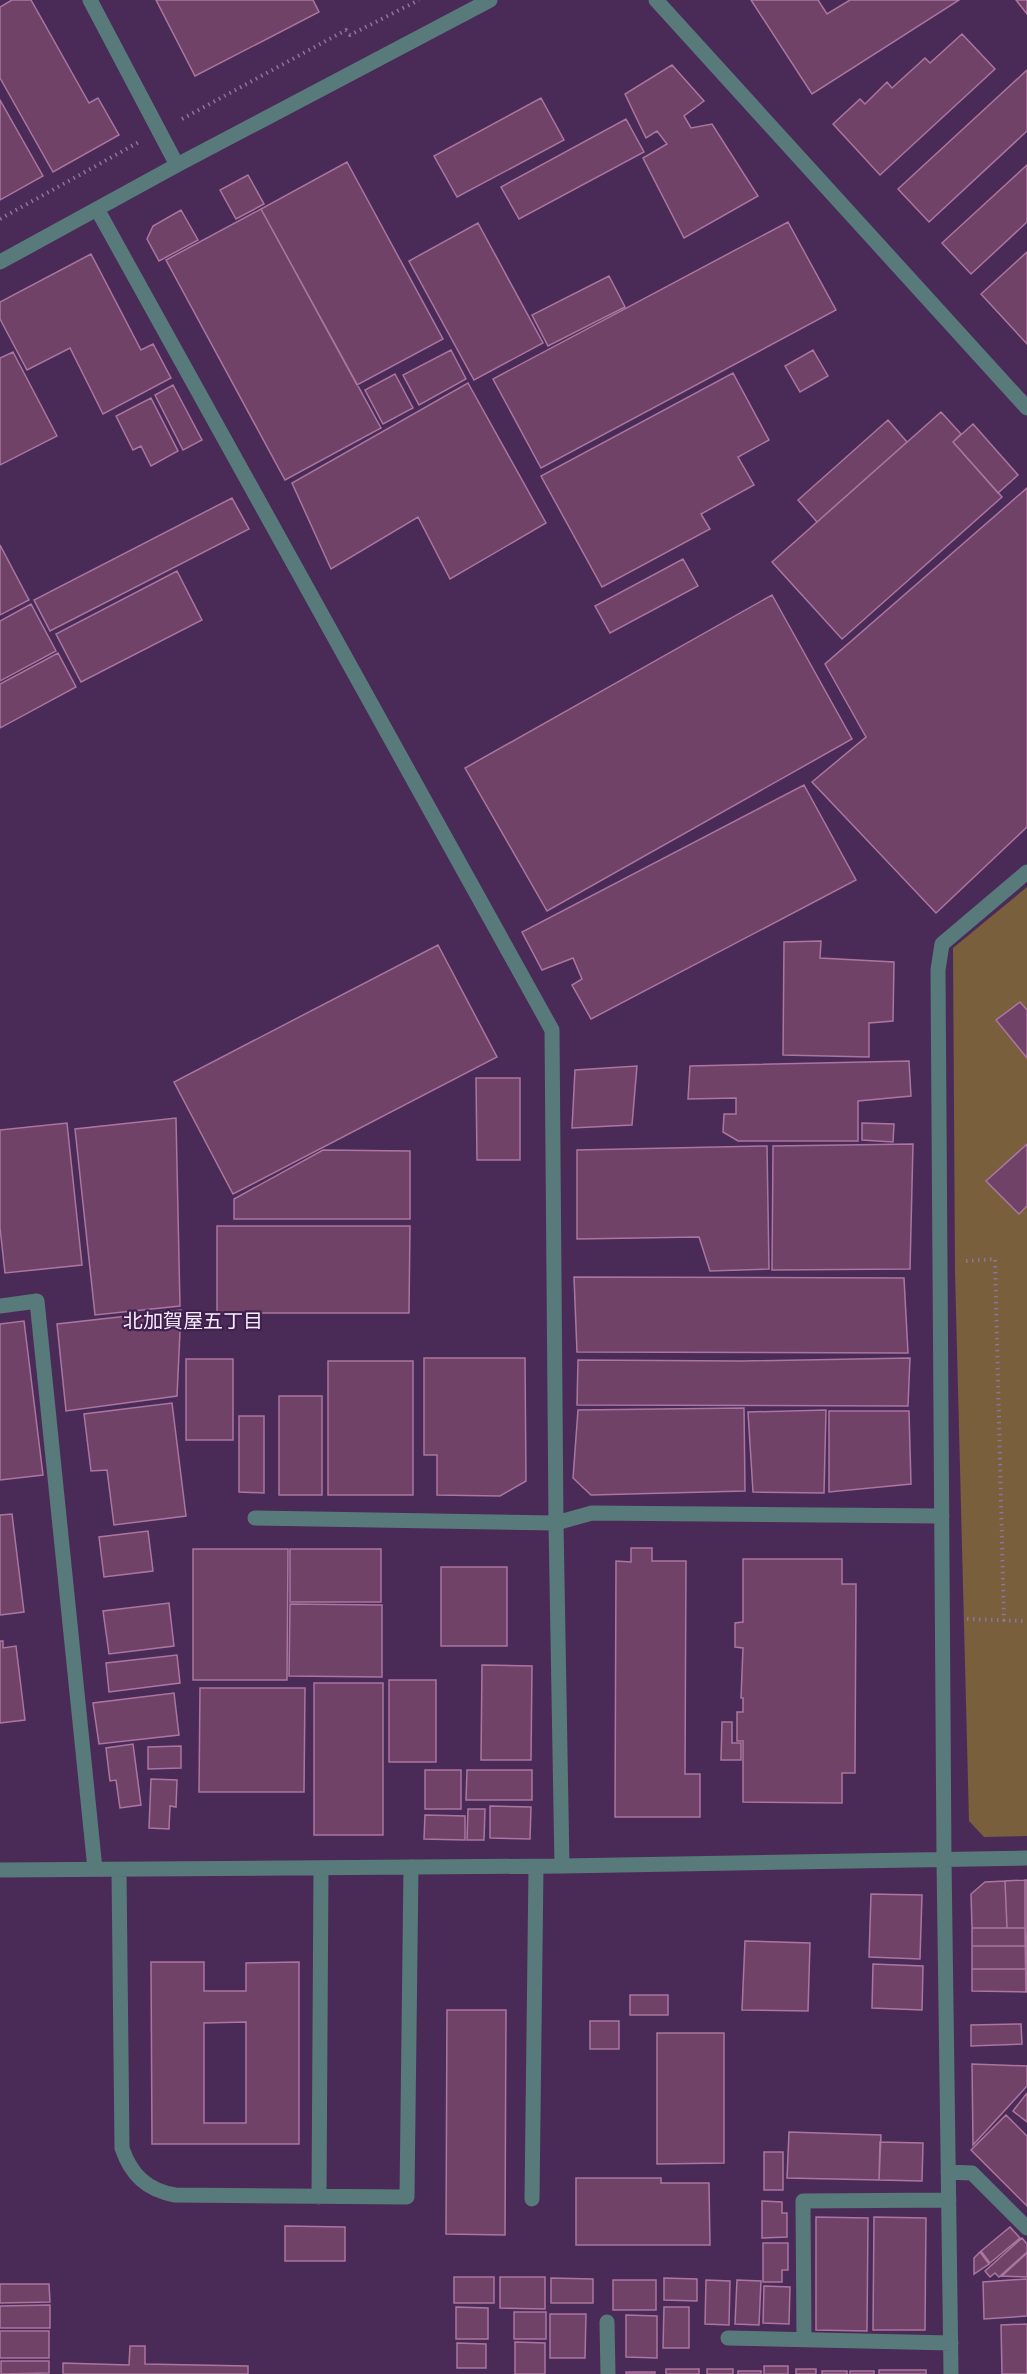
<svg xmlns="http://www.w3.org/2000/svg" width="1027" height="2374" font-family="'Roboto Condensed','Noto Sans JP',sans-serif">
<style>
.green{fill:#795f3c}
.building{fill:#714268;stroke:#aa769f;stroke-width:1.5;fill-rule:evenodd}
.lines{fill:none;stroke-linecap:round;stroke-linejoin:round}
.path{stroke:#8c7597;stroke-width:4;stroke-dasharray:1.5 4.5;stroke-linecap:butt}
.minor{stroke:#597a7a;stroke-width:15}
.labels{text-anchor:middle;dominant-baseline:central;stroke-width:4.5;stroke-linejoin:round;paint-order:stroke}
.neighbourhood-label{font-size:20px;fill:#f7ecfd;stroke:#3f204d}
</style>
<rect width="100%" height="100%" fill="#4a2b58"/>
<path class="green" d="M1027 887V1836L984 1837 969 1821 955 1271 953 948Z"/>
<path class="building" d="M12 0H31L89 103 98 98 119 135 53 172 0 78V7Z
M156 0H313L319 12 195 76Z
M751 0H818L827 14 850 0H959L812 94Z
M1016 0H1027V14Z
M962 34 995 69 880 175 833 124 860 99 865 104 887 82 892 88 925 58 930 63Z
M672 65 704 101 684 116 691 128 712 124 758 196 684 238 643 158 667 144 657 131 646 138 625 94Z
M1027 70V131L929 222 898 189Z
M541 98 564 140 457 197 434 156Z
M0 100 43 176 0 200Z
M626 119 644 152 519 219 501 187Z
M347 162 443 339 357 385 261 209Z
M1027 165V222L971 274 942 243Z
M248 175 264 204 236 219 220 190Z
M261 209 381 428 285 480 166 260Z
M181 210 198 240 159 261 147 239 153 226Z
M788 222 836 310 541 468 493 379Z
M478 223 543 343 474 380 409 261Z
M1027 252V344L981 294Z
M91 254 141 350 153 344 171 378 103 414 70 348 27 370 0 319V302Z
M609 276 625 307 548 346 532 315Z
M451 350 466 379 419 405 403 375Z
M813 350 828 376 800 392 785 366Z
M13 352 57 436 0 465V358Z
M733 373 769 440 738 457 754 485 701 514 710 529 602 587 541 476Z
M395 374 413 408 383 424 365 390Z
M468 383 546 523 450 579 418 517 331 569 292 483Z
M173 385 202 440 183 450 155 395Z
M151 398 178 451 151 466 141 446 133 450 116 416Z
M941 412 961 434 953 442 1002 497 842 639 772 562Z
M888 420 907 442 817 522 798 500Z
M973 424 1018 475 998 493 953 442Z
M1027 488V827L936 913 812 782 866 737 825 664Z
M232 498 249 529 50 631 34 600Z
M0 545 29 600 0 615Z
M683 559 698 586 610 633 595 606Z
M177 571 202 620 81 682 56 634Z
M772 595 852 739 547 911 465 768Z
M31 604 56 651 0 681V621Z
M58 653 76 687 0 728V684Z
M804 785 856 880 591 1019 572 985 582 979 573 958 542 970 522 932Z
M821 941 820 958 894 962 893 1021 869 1023V1057L783 1055 784 942Z
M438 945 497 1057 233 1194 174 1082Z
M1020 1002 1027 1010V1058L996 1020Z
M909 1061 911 1096 858 1101V1141H738L723 1132 724 1114H736V1098L688 1099 690 1066Z
M637 1066 632 1125 572 1128 575 1070Z
M476 1078H520V1160H477Z
M176 1118 180 1306 95 1315 75 1129Z
M67 1123 82 1265 5 1273 0 1228V1130Z
M862 1123 894 1124 893 1142 862 1140Z
M913 1144 910 1269 772 1270 773 1146Z
M1027 1144V1206L1019 1214 986 1181Z
M767 1146 769 1269 710 1271 699 1237 577 1239V1150Z
M323 1150 410 1151V1219H234V1199Z
M217 1226H410L409 1313H217Z
M574 1277 904 1278 908 1353 577 1352Z
M181 1310 177 1396 66 1411 57 1324Z
M24 1321 43 1475 0 1480V1324Z
M424 1358H525L526 1481 500 1496 437 1495V1455H424Z
M910 1358 908 1406 577 1405 578 1360 743 1361Z
M186 1359H233V1440H186Z
M328 1361H413V1495H328Z
M279 1396H322V1495H279Z
M172 1403 186 1516 114 1525 107 1470 91 1471 84 1414Z
M744 1408 745 1491 591 1495 573 1478 578 1410Z
M826 1410 824 1493 753 1492 748 1412Z
M829 1411H909L911 1484 829 1492Z
M239 1416H264V1493L239 1492Z
M12 1514 24 1612 0 1615V1515Z
M148 1531 153 1571 104 1577 99 1537Z
M631 1548H652V1561H686L685 1774H700V1817H615L616 1561 631 1562Z
M193 1549H288L287 1680H193Z
M290 1549H381V1602H290Z
M743 1559H842V1584H856L855 1773H842V1803L743 1802V1741H737V1712H743V1698H741L743 1648 735 1647V1623L743 1622Z
M441 1567H507V1646H441Z
M169 1603 174 1646 109 1654 103 1611Z
M290 1604 382 1605V1677L289 1676Z
M0 1641H3V1648L16 1646 25 1720 0 1723Z
M177 1655 180 1683 109 1692 106 1663Z
M482 1665 532 1666 531 1760H481Z
M389 1680H436V1762H389Z
M314 1683H383V1835H314Z
M200 1688H305L304 1792H199Z
M174 1693 179 1735 99 1744 93 1703Z
M722 1722H732V1743H741V1760H721Z
M133 1744 141 1805 120 1808 116 1780 110 1781 106 1748Z
M181 1746V1768L148 1769V1747Z
M425 1770H461V1809H425Z
M467 1770H532V1800H466Z
M151 1779 177 1780 176 1807 170 1806 169 1829 149 1828Z
M490 1806 531 1807 530 1839 490 1838Z
M468 1809H485L484 1840H467Z
M425 1815 465 1816V1840L424 1839Z
M1025 1880V1928H1007L1005 1881Z
M1025 1880H1027V1936H1025Z
M1005 1881 1007 1928H972L971 1894 985 1882Z
M871 1894 922 1895 920 1959 869 1957Z
M972 1928H1025L1026 1946H972Z
M1025 1936H1027V1992H1026Z
M745 1941 810 1943 808 2011 742 2010Z
M972 1946H1026V1969H972Z
M151 1962H204V1991H246V1963L299 1962V2144H152ZM246 2022V2123H204V2023Z
M873 1964 923 1966 922 2010 872 2008Z
M972 1969H1026V1992L972 1991Z
M630 1995H668V2015H630Z
M447 2010H506L505 2235 446 2234Z
M590 2021H619V2049H590Z
M1021 2024 1022 2044 971 2046V2025Z
M657 2033H724V2163L657 2164Z
M972 2064 1027 2066V2086L973 2145Z
M1027 2093V2122L1013 2111Z
M1006 2115 1027 2136V2206L971 2150Z
M789 2132 881 2135 879 2180 787 2178Z
M880 2142 923 2143 922 2181 879 2180Z
M764 2152H783V2190H764Z
M576 2178H661V2183H709L710 2245H576Z
M762 2201 782 2202V2213H787V2237L762 2238Z
M816 2217 868 2218 867 2331 816 2330Z
M874 2217 926 2218 925 2330H873Z
M285 2226 345 2227V2261H285Z
M1010 2227 1020 2238 990 2263 981 2251Z
M1022 2238 1027 2244V2252L999 2277 995 2273 990 2277 985 2271Z
M763 2243H788V2270H782V2282H763Z
M980 2252 989 2264 974 2274V2258Z
M1027 2253V2277L1002 2276Z
M454 2277H494V2303H454Z
M500 2277H545V2309L500 2308Z
M551 2278 593 2279V2303H551Z
M664 2278 697 2279V2301L664 2300Z
M1027 2279V2316L984 2319 983 2282Z
M613 2280H656V2310H613Z
M706 2280 730 2281 729 2325 705 2324Z
M737 2280 761 2281 759 2325 735 2324Z
M0 2284H49L50 2302 0 2303Z
M764 2286 790 2287 789 2324 763 2323Z
M50 2305V2328H0V2306Z
M456 2307 488 2308V2339H456Z
M664 2307H689V2348H663Z
M514 2312H546V2339H514Z
M550 2314H586L585 2358H550Z
M626 2315 657 2316V2358L626 2357Z
M1027 2324V2374H1002L1001 2325Z
M0 2331H49V2358H0Z
M515 2342 545 2343V2374H515Z
M457 2343 486 2344V2368H457Z
M130 2346H145V2364L248 2366V2374H63V2363L129 2365Z
M1 2361H49V2373L1 2374Z
M764 2366H788V2374H764Z
M666 2369H699V2374H666Z
M707 2369H733V2374H707Z
M796 2369H816V2374H796Z
M879 2370H926V2374H879Z
M738 2371H761V2374H738Z
M822 2371H847V2374H822Z
M850 2371H874V2374H850Z
M626 2372H655V2374H626Z"/>
<g class="lines">
<path class="path" d="M182 119 346 30 350 35 419 0
M0 219 139 142
M966 1261 995 1259 1004 1621
M967 1619 1027 1621"/>
<path class="minor" d="M90 0 177 165
M656 0 1027 408
M97 209 552 1030 556 1523 562 1866
M0 262 177 165 490 0
M0 1306 37 1301 95 1869
M255 1518 556 1523 592 1513 942 1516
M0 1870 562 1866 1027 1858
M119 1870 122 2148C131 2175 147 2190 175 2195L407 2197 411 1867
M948 2172 972 2173 1027 2228
M319 2197 321 1868
M532 2199 536 1867
M607 2322 608 2374
M728 2338 951 2343
M804 2340 803 2201 949 2200
M951 2374 944 1859 938 970 942 944 1027 872"/>
</g>
<g class="labels">
<g class="neighbourhood-label">
<text x="193" y="1321">北加賀屋五丁目</text>
</g>
</g>
</svg>
